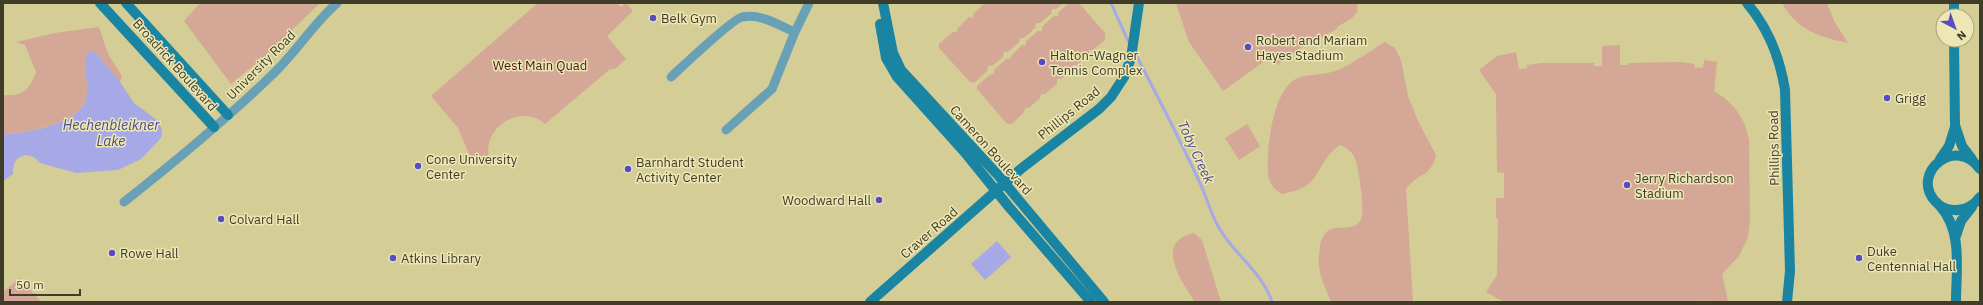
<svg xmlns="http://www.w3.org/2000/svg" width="1983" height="305" font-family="'IBM Plex Sans',sans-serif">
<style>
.built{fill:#d4cd95;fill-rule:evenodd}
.green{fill:#d4a796}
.water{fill:#a6a9e6}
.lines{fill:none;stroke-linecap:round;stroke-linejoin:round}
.stream{stroke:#a6a9e6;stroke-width:3}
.street{stroke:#68a1b5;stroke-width:9}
.secondary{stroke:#1985a3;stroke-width:10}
.poi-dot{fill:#574cc4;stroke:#ede7b6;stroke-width:1.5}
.labels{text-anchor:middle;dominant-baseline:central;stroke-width:3;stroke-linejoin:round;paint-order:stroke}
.poi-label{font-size:13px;fill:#3f3c29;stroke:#ede7b6;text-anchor:start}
.street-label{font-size:13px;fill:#3f3c29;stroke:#ede7b6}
.park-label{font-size:13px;fill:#471d0c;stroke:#ede7b6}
.water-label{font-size:14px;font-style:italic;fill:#4c4a93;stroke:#ede7b6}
</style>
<rect width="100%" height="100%" fill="#e0daa9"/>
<path class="built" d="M3 3H1980V302H3ZM1943 16H1967V40H1943Z"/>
<path class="green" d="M200 3H320L265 56 231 84 184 21Z
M538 3H617L621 7 626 3 633 11 607 36 626 59 615 69H610L545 124C520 103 482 127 489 159L473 163 458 128 431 96Z
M985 3H1063L1056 9H1052L1051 14 1040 23H1036L1035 28 1024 38H1020L1019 42 1008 52H1004L1003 57 992 66H988L987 71 974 83 970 82 939 48V44L953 32H957V29L969 17 973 18V14Z
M1069 3H1079L1105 33V40L1093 50H1089V54L1077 65H1073V69L1061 79H1057V84L1045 94H1041L1040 98 1029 108H1025L1024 112 1012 124H1007L977 89V86L991 74H994V70L1006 59H1010L1011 56 1022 45H1026V41L1038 31H1042V27L1054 16H1058V13Z
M1176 3H1358L1357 12 1352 18 1337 27V29L1304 46 1277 65 1270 57 1223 91 1189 42Z
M1782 3H1827L1834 21 1848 43C1819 37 1797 30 1782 3Z
M99 27 108 54 122 76 120 82 95 52 85 60C85 73 89 88 86 100 79 123 24 134 3 134V95C23 97 30 89 36 72L25 45 16 42 55 33Z
M1385 42 1395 48 1401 60 1408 96 1419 123 1436 155C1431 178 1417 173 1406 189L1413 302H1331C1322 280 1316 271 1320 246 1321 240 1324 232 1331 229 1340 226 1356 231 1361 219 1365 210 1359 166 1354 156 1351 151 1345 147 1340 145 1324 156 1322 169 1311 182 1304 189 1291 192 1282 194 1265 184 1268 173 1268 155 1269 134 1276 83 1301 77 1313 74 1326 75 1338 70 1354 63 1370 51 1385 42Z
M1620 45V65H1628V63L1681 62 1695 64 1694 67 1703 68 1704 60 1717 62 1714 91C1734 103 1745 118 1749 140L1750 222 1748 237 1739 256 1722 274 1728 301 1706 302 1705 300 1697 302H1504L1486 292 1497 275 1498 218H1496V198H1504V173L1497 172 1496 94 1479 70 1497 56 1516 52 1519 69 1527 68V65L1541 63H1594V66H1602V46Z
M1247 124 1260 146 1239 160 1225 138Z
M1194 233 1202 240 1221 302H1195C1182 282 1153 242 1194 233Z
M20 278 41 302H3V292Z"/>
<path class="water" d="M90 51 95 52 98 55 120 82 134 103 158 121 162 130 161 138 141 159 118 170 76 173 40 163 34 157 26 155C15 157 13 164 13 174L3 181V134C24 134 79 124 86 100 89 87 85 73 85 60L86 55Z
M997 241 1011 257 985 280 971 264Z"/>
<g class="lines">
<path class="stream" d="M1111 3 1129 43
M1135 53C1157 95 1179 138 1199 181 1206 195 1210 212 1218 226 1233 254 1262 271 1272 302"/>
<path class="street" d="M671 77C682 67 731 20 742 17 760 13 779 25 794 32
M726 130 772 89 794 34 809 3
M124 202C176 161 227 119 274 73 297 51 313 24 337 3"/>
<path class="secondary" d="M100 3 214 127
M126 3 228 115
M883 3 893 53 901 70 997 174 1104 302
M1747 3C1768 28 1780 58 1785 90L1790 271 1787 302
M1954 3V16
M880 24 886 58 897 77 967 155 1009 207 1091 302
M1954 40 1955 125 1962 146 1972 159
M1940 159 1949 146 1955 127
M1980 169C1956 135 1910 173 1935 201 1940 207 1947 210 1954 210 1965 211 1974 205 1980 197
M1940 206C1963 231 1956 270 1956 302
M1956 236 1961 221 1972 207
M870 302 1022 168 1099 109 1111 97 1124 77 1131 58 1139 3"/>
</g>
<g class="poi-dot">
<circle cx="653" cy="18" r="4"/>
<circle cx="1248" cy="47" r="4"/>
<circle cx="1042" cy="62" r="4"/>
<circle cx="1887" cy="98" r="4"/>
<circle cx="418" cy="166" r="4"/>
<circle cx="628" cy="169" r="4"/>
<circle cx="1627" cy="185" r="4"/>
<circle cx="879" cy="200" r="4"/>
<circle cx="221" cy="219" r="4"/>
<circle cx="112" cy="253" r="4"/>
<circle cx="393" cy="258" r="4"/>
<circle cx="1859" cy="258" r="4"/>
</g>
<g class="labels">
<g class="poi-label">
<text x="661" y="18">Belk Gym</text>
<text x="1256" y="40">Robert and Mariam<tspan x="1256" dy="15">Hayes Stadium</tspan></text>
<text x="1050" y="55">Halton-Wagner<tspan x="1050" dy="15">Tennis Complex</tspan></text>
<text x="1895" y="98">Grigg</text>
<text x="426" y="159">Cone University<tspan x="426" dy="15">Center</tspan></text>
<text x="636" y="162">Barnhardt Student<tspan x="636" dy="15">Activity Center</tspan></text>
<text x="1635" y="178">Jerry Richardson<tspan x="1635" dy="15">Stadium</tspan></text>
<text x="871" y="200" text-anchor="end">Woodward Hall</text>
<text x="229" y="219">Colvard Hall</text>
<text x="1867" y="251">Duke<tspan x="1867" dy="15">Centennial Hall</tspan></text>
<text x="120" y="253">Rowe Hall</text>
<text x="401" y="258">Atkins Library</text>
</g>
<g class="street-label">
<text transform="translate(175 65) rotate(48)">Broadrick Boulevard</text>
<text transform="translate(261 65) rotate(-45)">University Road</text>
<text transform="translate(1069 113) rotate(-39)">Phillips Road</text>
<text transform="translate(1774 148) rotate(-91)">Phillips Road</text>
<text transform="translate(991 150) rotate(48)">Cameron Boulevard</text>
<text transform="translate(929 233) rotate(-41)">Craver Road</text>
</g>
<g class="park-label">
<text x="540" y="65">West Main Quad</text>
</g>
<g class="water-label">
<text x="111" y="125">Hechenbleikner<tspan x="111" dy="16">Lake</tspan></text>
<text transform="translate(1196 152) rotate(65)">Toby Creek</text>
</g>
</g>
<rect width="1983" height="305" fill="none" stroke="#3f3c29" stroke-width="8"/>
<g transform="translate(1955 28) rotate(139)"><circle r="19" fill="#ede7b6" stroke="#a7a37e"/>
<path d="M0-3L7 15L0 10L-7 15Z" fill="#574cc4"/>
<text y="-6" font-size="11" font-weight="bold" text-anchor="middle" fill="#3f3c29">N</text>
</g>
<path d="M10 289v6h70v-6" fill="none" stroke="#3f3c29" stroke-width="2"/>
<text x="16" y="289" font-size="12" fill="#3f3c29" stroke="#ede7b6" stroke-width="3" paint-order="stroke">50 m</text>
</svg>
